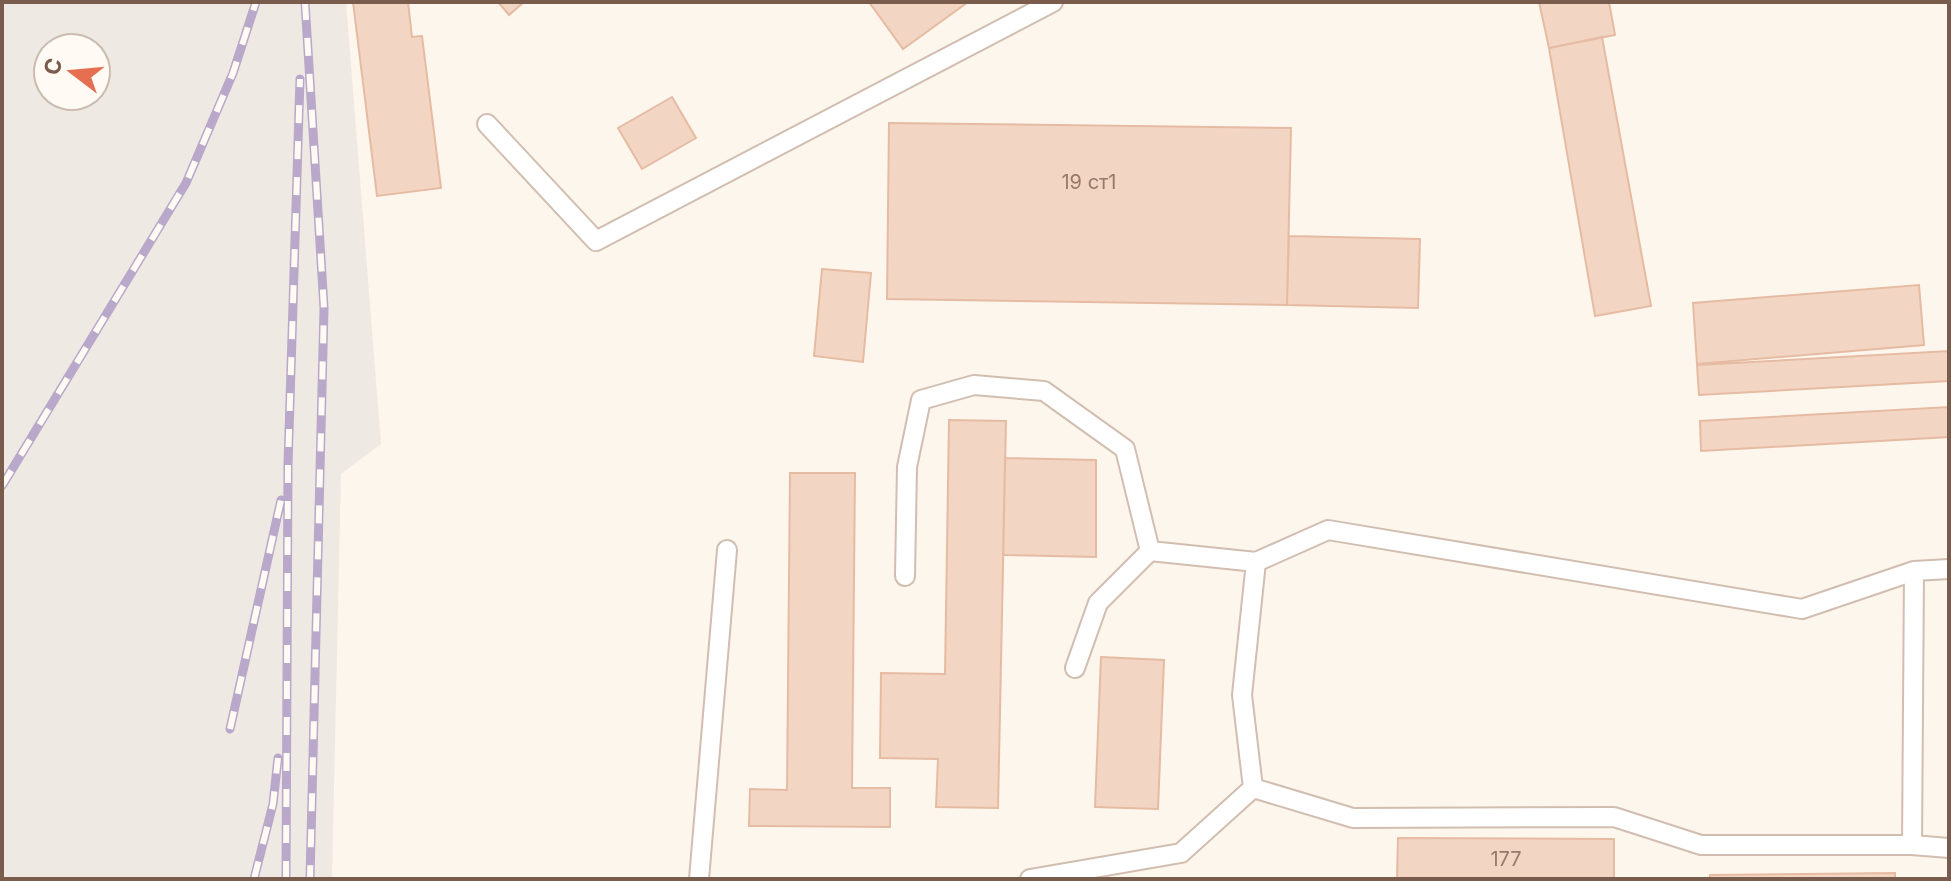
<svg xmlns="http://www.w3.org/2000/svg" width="1951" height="881" font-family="Inter,sans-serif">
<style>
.industrial{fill:#efe9e4;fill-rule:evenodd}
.building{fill:#f3d5c3;stroke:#e6bba3;stroke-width:2}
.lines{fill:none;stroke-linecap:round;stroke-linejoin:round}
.lane-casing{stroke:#d1beb0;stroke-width:22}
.lane{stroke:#fff;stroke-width:18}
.rail-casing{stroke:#b9a8c9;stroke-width:9}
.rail{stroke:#fffaf3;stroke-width:6;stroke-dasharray:18;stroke-linecap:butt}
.labels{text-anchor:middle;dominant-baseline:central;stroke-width:8;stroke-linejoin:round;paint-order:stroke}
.number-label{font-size:20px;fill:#987a6a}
</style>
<rect width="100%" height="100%" fill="#fdf6ec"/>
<path class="industrial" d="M2 2H346L381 444 341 474 332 879H2ZM48 48H96V96H48Z"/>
<path class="building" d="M353 2H408L412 37 422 36 441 188 377 196Z
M498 2H524L509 15Z
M869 2H968L903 49Z
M1539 2H1609L1615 35 1549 48Z
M1602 37 1651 306 1595 316 1549 48Z
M672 97 696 138 642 169 618 128Z
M889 123 1291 128 1287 305 887 299Z
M1289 236 1420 239 1418 308 1287 305Z
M822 269 871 273 863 362 814 356Z
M1919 285 1924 345 1697 364 1693 303Z
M1949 351V381L1699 395 1697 365Z
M1949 407V437L1701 451 1700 421Z
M949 420 1006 421 998 808 936 807 938 759 880 758 881 673 945 674Z
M1005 458 1096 460V557L1003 555Z
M790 473H855L852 788H890V827L749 826 750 789 787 790Z
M1101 657 1164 660 1158 809 1095 807Z
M1398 838 1614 839V879H1397Z
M1895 873V879H1710V875Z"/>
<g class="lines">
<defs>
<path id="lane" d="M487 124 596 241 1053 2
M1914 571 1949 569
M905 576 907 467 921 400 974 385 1044 391 1125 449 1150 551
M1075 668 1098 603 1150 551 1256 562 1328 530 1802 609 1914 571 1912 845
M1253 788 1242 695 1256 562
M699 879 727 550
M1030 879 1181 853 1253 788 1353 818 1614 817 1701 845H1912L1949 848"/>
</defs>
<use href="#lane" class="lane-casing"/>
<use href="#lane" class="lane"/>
<defs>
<path id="rail" d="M305 2 324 308 310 879
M2 486 186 183 233 73 256 2
M230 729 281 500
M254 879 273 804 278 758
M286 879 288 465 300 79"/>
</defs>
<use href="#rail" class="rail-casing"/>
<use href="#rail" class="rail"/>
</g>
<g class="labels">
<g class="number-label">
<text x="1089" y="182">19 ст1</text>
<text x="1506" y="859">177</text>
</g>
</g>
<rect width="1951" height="881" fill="none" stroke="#7a5c4d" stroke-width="8"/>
<g transform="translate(72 72) rotate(286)"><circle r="38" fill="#fffaf3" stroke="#cabbb1" stroke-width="2"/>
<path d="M0-6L14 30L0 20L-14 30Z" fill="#e76f51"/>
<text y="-12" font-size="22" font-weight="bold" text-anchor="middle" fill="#7a5c4d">С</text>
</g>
</svg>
